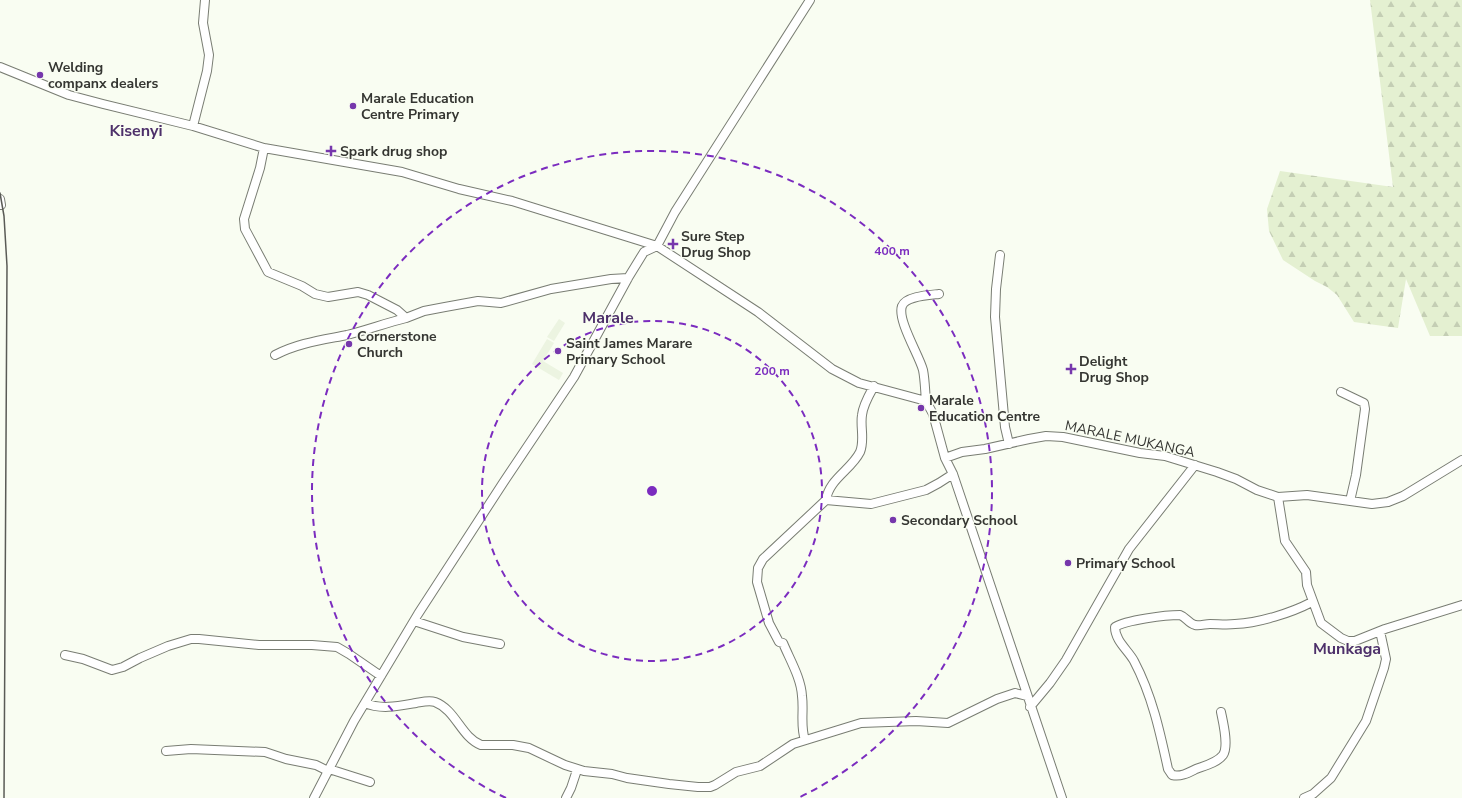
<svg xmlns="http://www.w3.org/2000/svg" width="1462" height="798" font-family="'Nunito Sans',sans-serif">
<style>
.built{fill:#ecf4e1}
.forest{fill:url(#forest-firs)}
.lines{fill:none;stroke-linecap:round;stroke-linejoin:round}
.minor-casing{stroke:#797d73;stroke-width:10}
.minor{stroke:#fff;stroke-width:8}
.rail{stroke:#5a5b56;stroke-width:1.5}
.ring{fill:none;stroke:#7b2cbf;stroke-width:2;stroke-dasharray:7 5}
.poi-dot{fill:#7637ac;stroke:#f9fdf2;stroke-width:1.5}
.labels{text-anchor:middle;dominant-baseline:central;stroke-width:3;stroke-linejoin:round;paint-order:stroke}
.poi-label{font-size:14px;font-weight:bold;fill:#353632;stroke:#f9fdf2;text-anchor:start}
.street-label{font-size:14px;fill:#353632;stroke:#f9fdf2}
.quarter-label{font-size:16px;font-weight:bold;fill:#4d306a;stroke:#f9fdf2}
.centre{fill:#7b2cbf;stroke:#f9fdf2;stroke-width:2}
.ring-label{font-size:12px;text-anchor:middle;font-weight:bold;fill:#7b2cbf;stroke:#f9fdf2;stroke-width:3;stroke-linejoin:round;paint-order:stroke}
</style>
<defs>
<pattern id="forest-firs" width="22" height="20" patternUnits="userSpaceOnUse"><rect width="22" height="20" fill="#e4f0d1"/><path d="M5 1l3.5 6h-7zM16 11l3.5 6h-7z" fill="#c4ceb4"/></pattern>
</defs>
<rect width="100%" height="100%" fill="#f9fdf2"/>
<path class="built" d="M559 319 565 323 554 341 547 337Z
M547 339 554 343 543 361 563 373 559 380 532 364Z"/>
<path class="forest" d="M1370 0H1462V336H1430L1406 279 1398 328 1354 322 1337 295 1327 287 1315 281 1283 260 1269 231 1267 209 1280 171 1393 187Z"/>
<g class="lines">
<defs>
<path id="minor" d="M0 67 69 95 103 104 193 126 264 148 402 172 459 189 512 201 657 246 758 312 832 369 859 383 926 401 933 414 945 458 953 474 1062 798
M193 126 207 71 209 55 203 23 205 0
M264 148 260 168 244 219 245 229 268 272 302 286 315 294 328 297 358 292 368 295 397 310 406 318 424 311 445 307 478 301 501 303 551 289 611 279 628 278
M0 199 1 205
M1000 255 996 289 995 317 1005 427 1009 444
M275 355C298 343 322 340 347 335 367 330 386 323 406 318
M1341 392 1364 403 1365 409 1356 475 1350 501
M926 401C925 391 925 380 923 370 919 355 897 320 902 306 906 296 930 295 939 294
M945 458 962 452 985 449 1029 439 1046 436 1063 437 1140 453 1165 456 1217 472 1236 479 1257 490 1278 497 1307 495 1372 504 1388 502 1403 496 1462 460
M1278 497 1285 541 1306 572 1307 585 1321 623 1341 638 1348 641H1355L1385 629 1462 605
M826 500C829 479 851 470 860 452 865 440 860 427 862 415 863 405 869 395 874 386
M414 621 463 637 500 644
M65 655 83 659 112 670 123 667 140 658 168 646 191 639H199L259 645H312L337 647 349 654 381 676
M365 703C381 710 399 706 416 703 422 702 429 700 435 702 456 710 461 737 481 745H513L529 748 565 765 584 771 612 774 627 778 669 784 698 787H710L715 785 736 772 760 766 793 744 861 723 916 721 948 723 997 699 1015 693 1027 696
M1030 707 1050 683 1066 660 1129 549 1195 465
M1221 712C1223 722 1229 746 1223 755 1217 763 1204 766 1196 769 1188 773 1181 777 1172 775L1168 769C1160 732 1152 695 1134 661 1128 650 1115 641 1115 627 1126 620 1166 615 1180 615 1186 617 1188 623 1195 625 1200 626 1205 624 1210 624 1218 624 1227 625 1235 624 1259 623 1291 613 1312 602
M805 740C800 726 804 711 802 696 801 678 790 660 783 643L779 642 769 623 757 582 758 568 763 559 826 500 871 504 926 490 939 483 953 474
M166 751 191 749 265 752 286 759 316 765 328 771
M329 769 370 782
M314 798 354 721 418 614 503 483 574 377 628 278 644 252 657 246 675 212 810 0
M566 798 571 788 577 770
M1304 798 1313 794 1331 778 1366 721 1384 668 1386 659 1380 631"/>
</defs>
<use href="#minor" class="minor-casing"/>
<use href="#minor" class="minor"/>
<path class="rail" d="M0 193 4 216 7 266 4 798"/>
</g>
<g class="ring">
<circle cx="652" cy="491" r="170"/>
<path d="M506 798A340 340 0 1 1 798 798"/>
</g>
<g class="poi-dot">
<circle cx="40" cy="75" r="4"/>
<circle cx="353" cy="106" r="4"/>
<path d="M329 145h4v4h4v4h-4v4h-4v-4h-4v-4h4z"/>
<path d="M671 238h4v4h4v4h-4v4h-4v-4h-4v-4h4z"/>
<circle cx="349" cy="344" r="4"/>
<circle cx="558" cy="351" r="4"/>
<path d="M1069 363h4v4h4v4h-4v4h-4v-4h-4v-4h4z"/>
<circle cx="921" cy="408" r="4"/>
<circle cx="893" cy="520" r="4"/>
<circle cx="1068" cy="563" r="4"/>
</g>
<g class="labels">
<g class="poi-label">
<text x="48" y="67">Welding<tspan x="48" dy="16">companx dealers</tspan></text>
<text x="361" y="98">Marale Education<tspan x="361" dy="16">Centre Primary</tspan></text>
<text x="340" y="151">Spark drug shop</text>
<text x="681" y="236">Sure Step<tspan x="681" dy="16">Drug Shop</tspan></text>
<text x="357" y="336">Cornerstone<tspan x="357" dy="16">Church</tspan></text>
<text x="566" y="343">Saint James Marare<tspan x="566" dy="16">Primary School</tspan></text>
<text x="1079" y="361">Delight<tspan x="1079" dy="16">Drug Shop</tspan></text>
<text x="929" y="400">Marale<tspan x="929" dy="16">Education Centre</tspan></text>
<text x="901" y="520">Secondary School</text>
<text x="1076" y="563">Primary School</text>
</g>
<g class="street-label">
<text transform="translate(1130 439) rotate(12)">MARALE MUKANGA</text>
</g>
<g class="quarter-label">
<text x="136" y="131">Kisenyi</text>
<text x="608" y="318">Marale</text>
<text x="1347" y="649">Munkaga</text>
</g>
</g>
<circle cx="652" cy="491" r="6" class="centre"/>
<g class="ring-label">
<text x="892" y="255">400 m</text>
<text x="772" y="375">200 m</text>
</g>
</svg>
